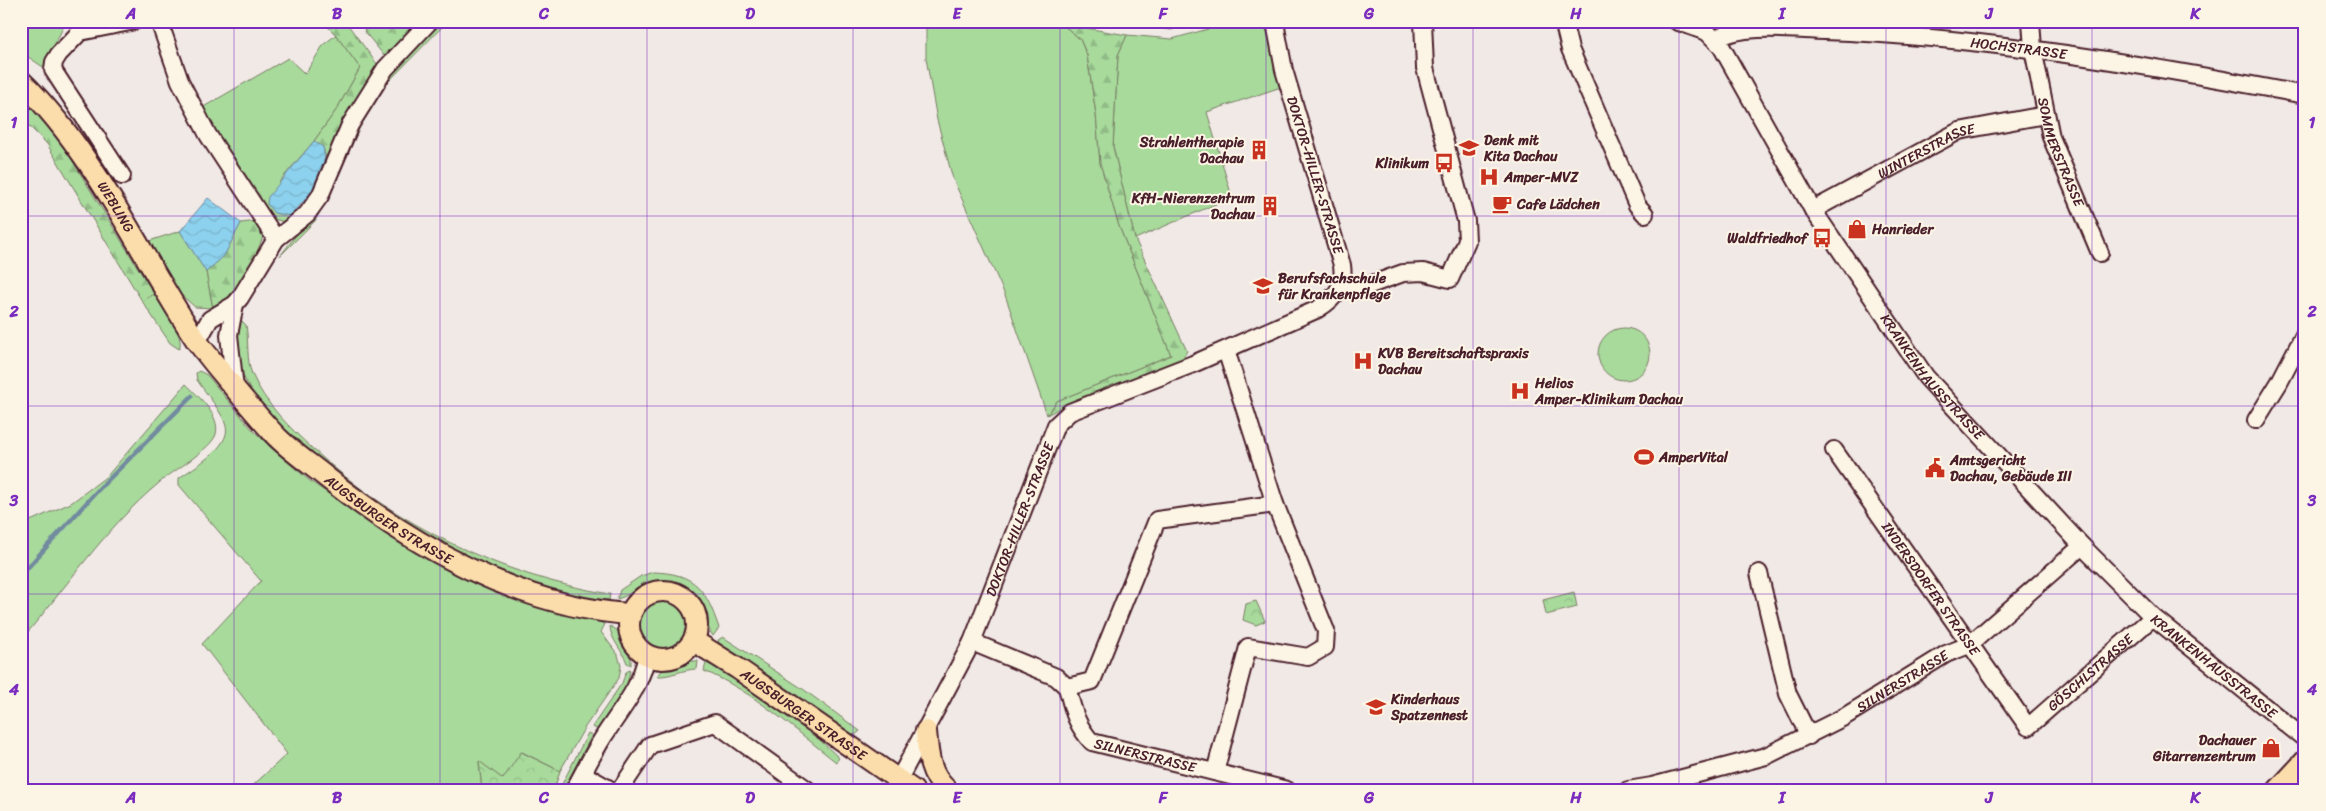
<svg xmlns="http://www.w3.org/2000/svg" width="2326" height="811" font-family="Sriracha,sans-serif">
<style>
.green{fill:#a7da9b;stroke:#787c63}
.forest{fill:url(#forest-firs);stroke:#787c63}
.cemetery{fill:url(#cemetery-stones);stroke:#787c63}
.park{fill:url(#park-crowns);stroke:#787c63}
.water{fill:url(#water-waves);stroke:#728a9f}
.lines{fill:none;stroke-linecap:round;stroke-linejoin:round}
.stream{stroke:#728a9f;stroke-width:4.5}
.minor-casing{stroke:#4a1f2b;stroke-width:20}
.major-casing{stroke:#4a1f2b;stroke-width:24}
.minor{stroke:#fcf5e5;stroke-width:16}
.major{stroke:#fbddab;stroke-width:20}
.grid{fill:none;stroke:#7b2cbf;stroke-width:1;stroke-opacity:0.55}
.labels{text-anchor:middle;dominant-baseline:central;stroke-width:4;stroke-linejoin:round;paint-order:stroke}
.street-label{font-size:14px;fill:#4a1f2b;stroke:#fcf5e5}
.poi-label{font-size:14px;font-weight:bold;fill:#4a1f2b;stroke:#fcf5e5;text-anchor:start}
.neatline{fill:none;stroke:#7b2cbf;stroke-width:2}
.grid-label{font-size:16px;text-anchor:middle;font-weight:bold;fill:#7b2cbf}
</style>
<defs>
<pattern id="forest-firs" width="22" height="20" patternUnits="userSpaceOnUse" patternTransform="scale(1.25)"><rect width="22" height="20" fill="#a7da9b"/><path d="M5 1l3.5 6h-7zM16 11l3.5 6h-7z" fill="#91bb86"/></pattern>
<pattern id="cemetery-stones" width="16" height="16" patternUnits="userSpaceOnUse" patternTransform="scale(1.25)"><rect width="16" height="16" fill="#a7da9b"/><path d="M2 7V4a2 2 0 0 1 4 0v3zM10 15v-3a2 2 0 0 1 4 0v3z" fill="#91bb86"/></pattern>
<pattern id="park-crowns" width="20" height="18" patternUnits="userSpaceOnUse" patternTransform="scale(1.25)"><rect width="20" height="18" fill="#a7da9b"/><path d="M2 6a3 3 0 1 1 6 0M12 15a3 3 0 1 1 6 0" fill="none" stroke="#91bb86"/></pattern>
<pattern id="water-waves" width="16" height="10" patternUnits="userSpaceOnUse" patternTransform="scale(1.25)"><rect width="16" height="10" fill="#8cd1ed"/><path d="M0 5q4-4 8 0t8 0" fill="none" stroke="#7ab3cb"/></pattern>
</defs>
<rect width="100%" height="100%" fill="#f1e9e6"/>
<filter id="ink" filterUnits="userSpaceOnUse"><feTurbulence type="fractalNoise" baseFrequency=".02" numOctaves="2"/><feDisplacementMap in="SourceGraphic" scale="10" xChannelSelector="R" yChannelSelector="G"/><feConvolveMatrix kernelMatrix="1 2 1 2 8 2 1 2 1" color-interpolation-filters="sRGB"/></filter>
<g filter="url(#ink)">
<path class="green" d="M21 21H61L65 24 43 67 21 52Z
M440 21H448L389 81 360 127 332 190 315 221 280 256 305 224 369 98Z
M926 21H1052L1062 24 1080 39 1087 56 1096 114 1100 163 1119 226 1171 355 1057 401 1047 415 1005 295 953 179 937 120 926 58Z
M1237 21H1268L1281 87 1207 112 1232 197 1135 239 1113 147 1118 55 1127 35 1172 39Z
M336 35 360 68 337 109 314 141 280 181 274 213 290 216 284 222 274 219 264 209 260 196 232 162 200 109 288 58 305 74 324 44Z
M180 231 206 272 213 308 195 307 180 294 149 241Z
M154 294C161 306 186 336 179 349L170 343 142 301Z
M242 321 246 325C249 342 246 359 252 374 265 404 290 428 314 450 396 525 500 576 610 594L609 600 580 597 512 579 405 527 314 461 265 412 245 380 235 352 238 324Z
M1598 354a26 26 0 1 1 52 0a26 26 0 1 1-52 0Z
M199 371 207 375 251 428 270 447 310 481 382 531 461 576 605 624 601 632 618 655 621 666 619 678 585 727 560 771 522 752 503 779 479 762 482 790H248L287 754 202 644 261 581 179 485V478C194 467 231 447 226 426 223 413 205 392 197 380L196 373Z
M186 384C198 396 221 416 216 434 212 449 171 472 159 483 105 528 67 587 21 640V525L71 503 107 476Z
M653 572C696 573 706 590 719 628L713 636C705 625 707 614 701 603 692 586 667 578 649 584 637 588 629 596 617 599L620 590 641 576Z
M635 625a26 26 0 1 1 52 0a26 26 0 1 1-52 0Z
M610 626C624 632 632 651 631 665L627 663C623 651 610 639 610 626Z
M723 637 803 689 860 731 853 737 719 643 718 640Z
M685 661H698L697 669C683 669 670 677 657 676L665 668Z
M706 663C755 684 801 721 839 758L836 762C795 730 753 691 704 671Z
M630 670 627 686 597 729 592 727 622 683 626 672Z
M588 733 592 735 563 790H559Z"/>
<path class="forest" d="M322 21H345L380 68 326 158 323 147 314 141 337 109 360 68 336 35Z
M368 21H423L386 58 364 31Z
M1062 24 1127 35 1118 55 1113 147 1135 239 1187 351 1180 362 1074 400 1047 415 1057 401 1171 355 1119 226 1100 163 1096 114 1087 55 1080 39Z
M21 94 38 111 69 155 154 294 142 301 47 144 21 118Z
M258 221 263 237 249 272 230 298 213 308 206 272 224 256 241 223Z"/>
<path class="cemetery" d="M1112 21H1196L1171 30Z"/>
<path class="park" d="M1574 592 1577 607 1546 615 1543 600Z
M1256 601 1265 621 1256 625 1243 620 1246 604Z
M521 752 560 771 554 790H482L479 761 503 779Z"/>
<path class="water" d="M314 141 323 147C330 175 308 197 290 216L274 213 267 204 268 197Z
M208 198 241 223 224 256 206 272 180 231Z"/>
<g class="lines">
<path class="stream" d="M21 575 98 490 192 396"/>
<defs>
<g id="minor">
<path d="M159 21 180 81 208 135 276 239"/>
<path d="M1566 21 1565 29 1570 49 1637 205 1645 214"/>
<path id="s1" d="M1676 21 1707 32 1721 46 1813 210 1926 377 2082 546 2153 617 2305 739"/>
<path id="s2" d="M2031 21 2033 49 2051 137 2100 253"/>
<path id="s3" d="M1716 39C1743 23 1793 30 1824 31 1986 37 2146 65 2305 95"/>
<path d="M122 176 53 70 54 62 59 54 80 32 135 21"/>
<path id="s4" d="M1813 210 1959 131 2045 115"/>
<path d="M1340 289 1356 290 1403 273 1423 272 1450 279 1467 241 1466 221 1425 68 1423 21"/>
<path d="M235 304 229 335 235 389"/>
<path d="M197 342 210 319 235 304 240 298 276 239 307 214 320 196 350 125 385 69 430 21"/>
<path d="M2256 420 2279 383 2305 333"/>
<path id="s5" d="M1834 450 2028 727 2153 617"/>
<path d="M1759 573 1788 694 1809 736"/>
<path d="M972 642 1056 677 1067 687"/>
<path d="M1067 687 1092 681 1157 520 1275 504"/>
<path id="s6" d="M1067 687C1073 710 1076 725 1092 742L1287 790"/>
<path d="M1215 772 1248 647 1308 657 1325 647 1326 631 1275 504 1226 350"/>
<path d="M583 774 611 790"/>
<path id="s7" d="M898 781 972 642 1056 425 1070 412 1193 364 1318 309C1336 298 1345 286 1342 265L1284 70 1276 28 1278 21"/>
<path d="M574 790C584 772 593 753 604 736 622 708 640 689 647 655"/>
<path d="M620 790 650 745 715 723 808 790"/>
<path id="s8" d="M1628 790 1652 786 1766 756 1844 717 1946 654 1969 645 2082 546"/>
</g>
<g id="major">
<path id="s9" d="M21 81C95 152 140 255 196 340 204 351 213 362 222 373 240 395 258 417 277 437 292 452 310 464 326 477 411 545 520 607 630 614"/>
<circle cx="663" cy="625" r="34"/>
<path id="s10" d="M694 641 737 668 913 790"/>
<path d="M926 731C928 754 929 774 947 790"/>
<path d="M2278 790 2305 761"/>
</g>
</defs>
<use href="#minor" class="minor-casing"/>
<use href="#major" class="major-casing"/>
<use href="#minor" class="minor"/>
<use href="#major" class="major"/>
</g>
</g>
<path class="grid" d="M234 21V790M440 21V790M647 21V790M853 21V790M1060 21V790M1266 21V790M1473 21V790M1679 21V790M1886 21V790M2092 21V790M21 216H2305M21 406H2305M21 594H2305"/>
<defs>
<symbol id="school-bare" viewBox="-9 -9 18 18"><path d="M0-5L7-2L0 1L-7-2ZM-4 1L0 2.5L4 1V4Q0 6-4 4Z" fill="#c8321e" stroke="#fcf5e5" stroke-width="2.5" paint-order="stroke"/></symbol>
<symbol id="building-bare" viewBox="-9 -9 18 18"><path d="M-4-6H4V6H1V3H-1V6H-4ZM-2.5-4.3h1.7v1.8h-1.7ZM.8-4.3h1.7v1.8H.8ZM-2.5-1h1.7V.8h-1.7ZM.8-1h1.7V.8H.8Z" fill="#c8321e" stroke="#fcf5e5" stroke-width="2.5" paint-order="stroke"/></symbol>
<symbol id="bus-bare" viewBox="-9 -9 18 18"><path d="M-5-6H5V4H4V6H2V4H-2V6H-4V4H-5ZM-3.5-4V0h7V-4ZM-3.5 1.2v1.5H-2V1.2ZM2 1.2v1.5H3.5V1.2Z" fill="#c8321e" stroke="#fcf5e5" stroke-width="2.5" paint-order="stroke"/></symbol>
<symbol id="hospital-bare" viewBox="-9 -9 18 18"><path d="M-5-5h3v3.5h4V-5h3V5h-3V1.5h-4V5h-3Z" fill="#c8321e" stroke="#fcf5e5" stroke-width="2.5" paint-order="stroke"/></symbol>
<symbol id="cafe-bare" viewBox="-9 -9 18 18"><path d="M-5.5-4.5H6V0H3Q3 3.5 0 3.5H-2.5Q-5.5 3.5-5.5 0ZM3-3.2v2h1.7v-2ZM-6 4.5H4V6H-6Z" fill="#c8321e" stroke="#fcf5e5" stroke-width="2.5" paint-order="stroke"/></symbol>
<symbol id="shop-bare" viewBox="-9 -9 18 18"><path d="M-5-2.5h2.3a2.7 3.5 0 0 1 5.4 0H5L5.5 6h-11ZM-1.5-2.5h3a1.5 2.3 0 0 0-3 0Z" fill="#c8321e" stroke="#fcf5e5" stroke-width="2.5" paint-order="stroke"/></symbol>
<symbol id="stadium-bare" viewBox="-9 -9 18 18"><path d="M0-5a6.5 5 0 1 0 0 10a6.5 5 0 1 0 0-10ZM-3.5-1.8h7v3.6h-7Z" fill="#c8321e" stroke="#fcf5e5" stroke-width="2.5" paint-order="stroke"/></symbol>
<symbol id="civic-bare" viewBox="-9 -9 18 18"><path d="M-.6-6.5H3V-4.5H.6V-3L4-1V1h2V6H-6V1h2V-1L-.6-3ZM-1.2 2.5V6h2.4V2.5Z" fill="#c8321e" stroke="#fcf5e5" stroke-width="2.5" paint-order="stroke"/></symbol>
</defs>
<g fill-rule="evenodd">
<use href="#school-bare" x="1455" y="134" width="28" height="28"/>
<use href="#building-bare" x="1245" y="136" width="28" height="28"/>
<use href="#bus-bare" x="1430" y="149" width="28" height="28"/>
<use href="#hospital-bare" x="1475" y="163" width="28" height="28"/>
<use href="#cafe-bare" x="1488" y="190" width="28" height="28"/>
<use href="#building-bare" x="1256" y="192" width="28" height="28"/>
<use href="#shop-bare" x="1843" y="215" width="28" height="28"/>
<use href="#bus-bare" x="1808" y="224" width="28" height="28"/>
<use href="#school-bare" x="1249" y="272" width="28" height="28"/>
<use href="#hospital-bare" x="1349" y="347" width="28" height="28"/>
<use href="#hospital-bare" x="1506" y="377" width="28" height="28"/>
<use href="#stadium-bare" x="1630" y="443" width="28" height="28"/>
<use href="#civic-bare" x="1921" y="454" width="28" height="28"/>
<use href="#school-bare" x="1362" y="693" width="28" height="28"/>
<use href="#shop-bare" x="2257" y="734" width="28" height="28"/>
</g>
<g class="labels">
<g class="street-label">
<text stroke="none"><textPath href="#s3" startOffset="305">HOCHSTRASSE</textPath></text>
<text stroke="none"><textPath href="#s2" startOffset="135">SOMMERSTRASSE</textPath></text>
<text stroke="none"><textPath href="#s4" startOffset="128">WINTERSTRASSE</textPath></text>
<text transform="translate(1315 175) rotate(73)">DOKTOR-HILLER-STRASSE</text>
<text stroke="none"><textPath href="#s9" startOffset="158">WEBLING</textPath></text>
<text stroke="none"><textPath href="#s1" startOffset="446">KRANKENHAUSSTRASSE</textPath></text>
<text stroke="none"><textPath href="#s9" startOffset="579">AUGSBURGER STRASSE</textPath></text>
<text stroke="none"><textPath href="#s7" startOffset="289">DOKTOR-HILLER-STRASSE</textPath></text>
<text stroke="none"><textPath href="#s5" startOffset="169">INDERSDORFER STRASSE</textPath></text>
<text stroke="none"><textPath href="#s1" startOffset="851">KRANKENHAUSSTRASSE</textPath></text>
<text stroke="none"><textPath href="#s5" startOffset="421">GÖSCHLSTRASSE</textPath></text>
<text stroke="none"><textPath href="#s8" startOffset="298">SILNERSTRASSE</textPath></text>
<text stroke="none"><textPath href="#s10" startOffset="132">AUGSBURGER STRASSE</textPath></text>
<text stroke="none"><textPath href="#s6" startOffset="116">SILNERSTRASSE</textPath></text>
</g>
<g class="poi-label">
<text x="1484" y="140">Denk mit<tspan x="1484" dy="16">Kita Dachau</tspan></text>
<text x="1244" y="142" text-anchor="end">Strahlentherapie<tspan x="1244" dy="16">Dachau</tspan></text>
<text x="1429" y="163" text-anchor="end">Klinikum</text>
<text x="1504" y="177">Amper-MVZ</text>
<text x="1255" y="198" text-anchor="end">KfH-Nierenzentrum<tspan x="1255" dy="16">Dachau</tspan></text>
<text x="1517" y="204">Cafe Lädchen</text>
<text x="1872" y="229">Hanrieder</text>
<text x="1807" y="238" text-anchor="end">Waldfriedhof</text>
<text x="1278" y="278">Berufsfachschule<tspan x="1278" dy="16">für Krankenpflege</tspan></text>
<text x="1378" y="353">KVB Bereitschaftspraxis<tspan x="1378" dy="16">Dachau</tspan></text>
<text x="1535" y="383">Helios<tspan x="1535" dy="16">Amper-Klinikum Dachau</tspan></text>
<text x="1659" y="457">AmperVital</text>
<text x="1950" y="460">Amtsgericht<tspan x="1950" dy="16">Dachau, Gebäude III</tspan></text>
<text x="1391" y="699">Kinderhaus<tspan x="1391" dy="16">Spatzennest</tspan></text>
<text x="2256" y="740" text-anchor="end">Dachauer<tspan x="2256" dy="16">Gitarrenzentrum</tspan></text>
</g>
</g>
<rect width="2326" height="811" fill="none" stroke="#fcf5e5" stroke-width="55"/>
<rect x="28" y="28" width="2270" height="756" class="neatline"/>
<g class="grid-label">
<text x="131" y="19">A</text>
<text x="337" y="19">B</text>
<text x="544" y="19">C</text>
<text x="750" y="19">D</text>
<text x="957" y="19">E</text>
<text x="1163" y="19">F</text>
<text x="1369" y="19">G</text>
<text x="1576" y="19">H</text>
<text x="1782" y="19">I</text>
<text x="1989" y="19">J</text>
<text x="2195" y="19">K</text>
<text x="14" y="128">1</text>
<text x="2312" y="128">1</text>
<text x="14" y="317">2</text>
<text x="2312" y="317">2</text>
<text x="14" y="506">3</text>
<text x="2312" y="506">3</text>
<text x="14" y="695">4</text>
<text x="2312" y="695">4</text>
<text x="131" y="803">A</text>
<text x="337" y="803">B</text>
<text x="544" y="803">C</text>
<text x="750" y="803">D</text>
<text x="957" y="803">E</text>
<text x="1163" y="803">F</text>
<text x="1369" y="803">G</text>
<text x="1576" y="803">H</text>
<text x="1782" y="803">I</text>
<text x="1989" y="803">J</text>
<text x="2195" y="803">K</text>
</g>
</svg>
